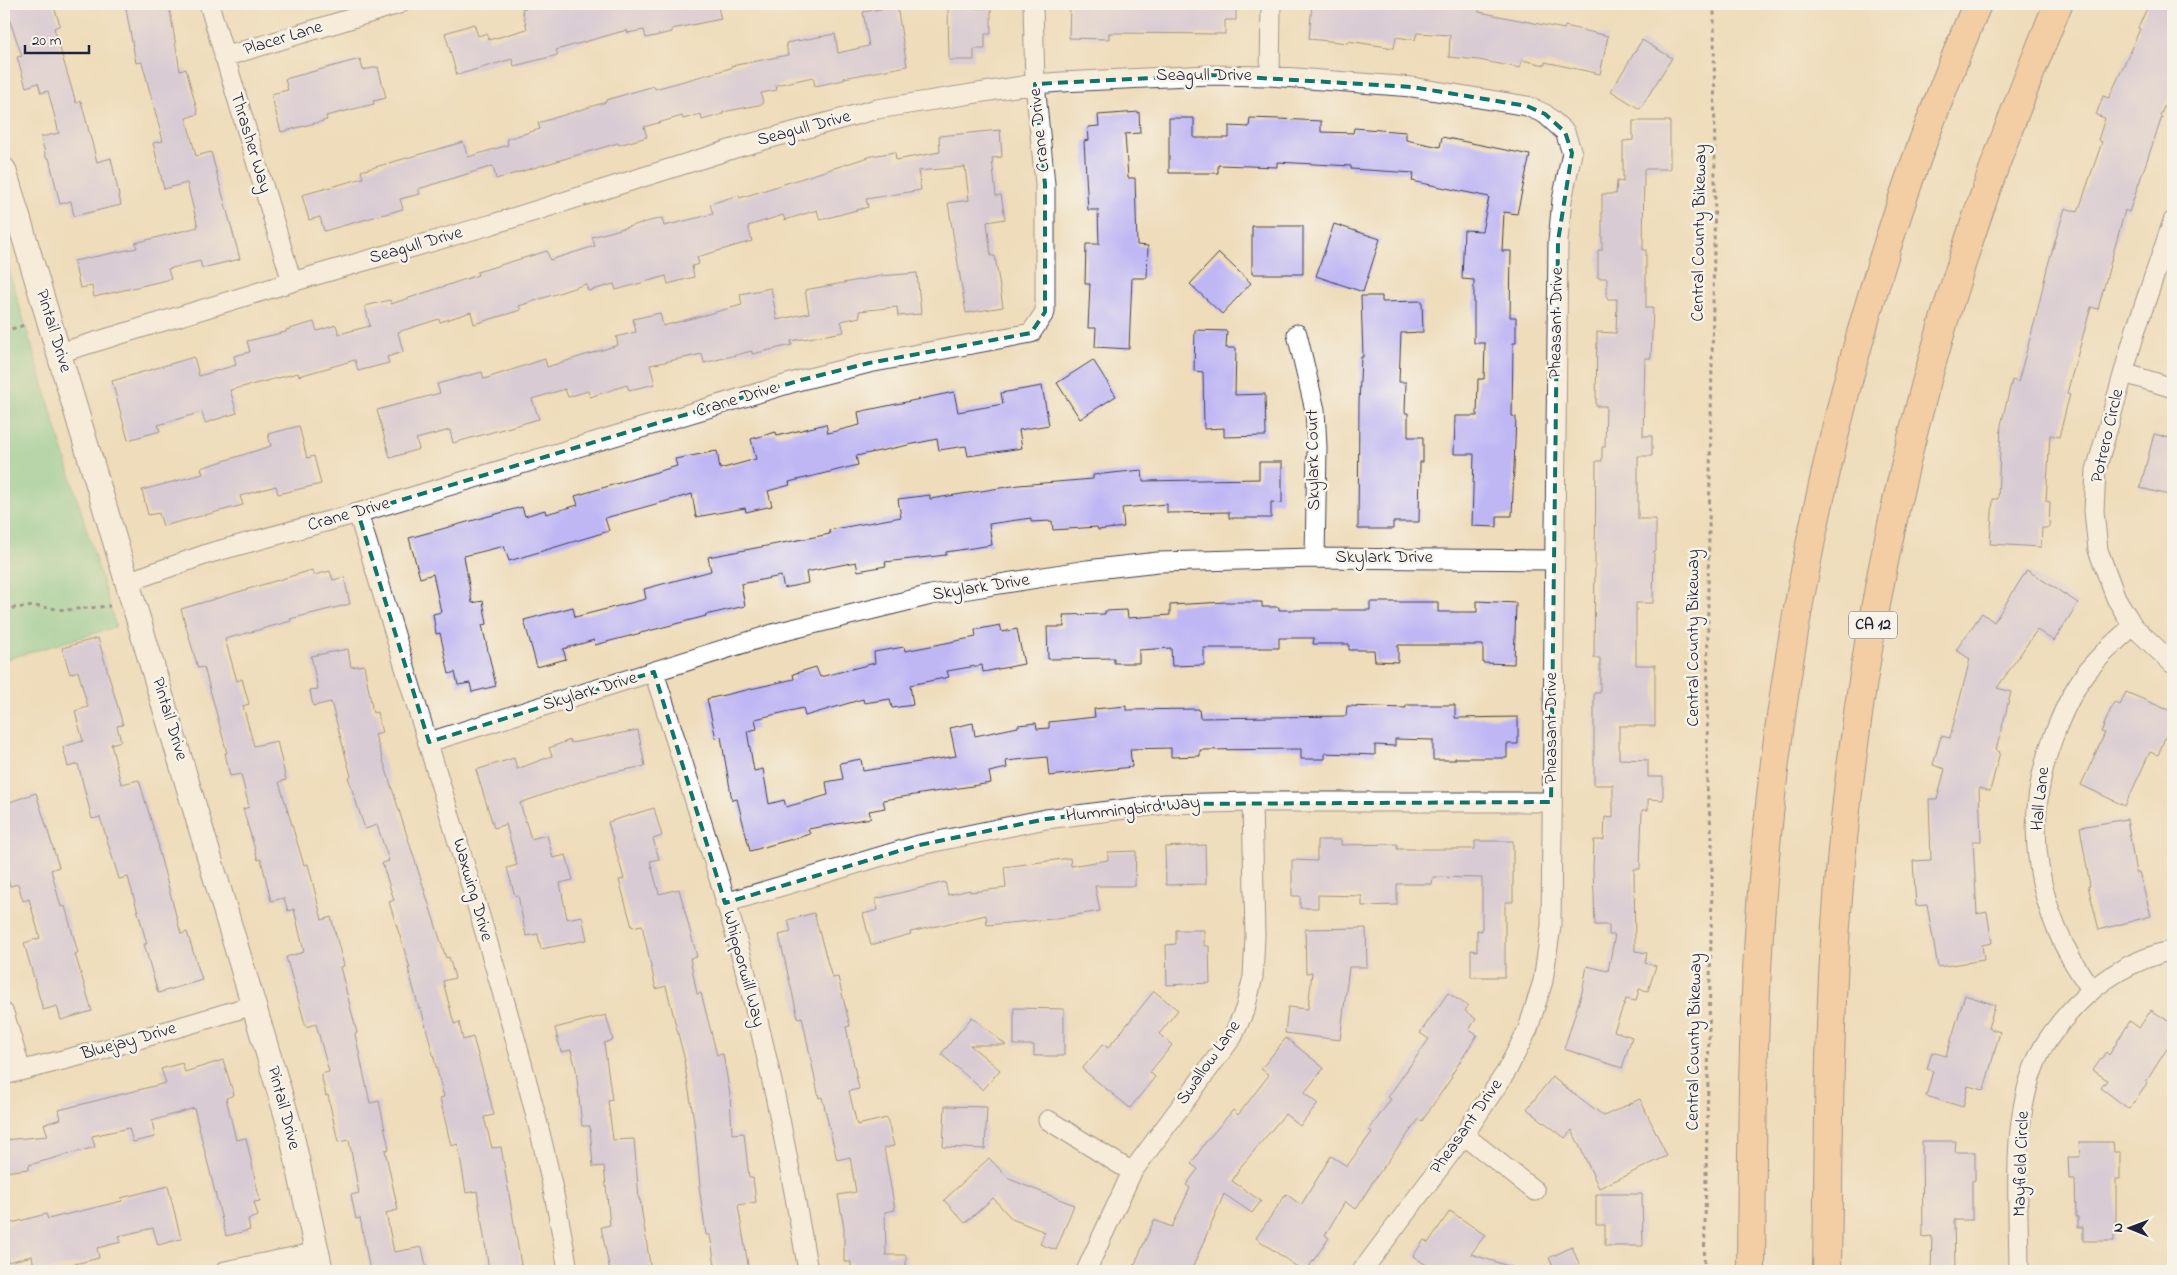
<svg xmlns="http://www.w3.org/2000/svg" width="2177" height="1275" font-family="'Indie Flower',sans-serif">
<style>
.green{fill:#74cd94;stroke:#4b7868}
.building{fill:#bfb7f4}
.lines{fill:none;stroke-linecap:round;stroke-linejoin:round}
.minor-casing{stroke:#413e4e;stroke-width:21}
.tertiary-casing{stroke:#413e4e;stroke-width:26}
.trunk-casing{stroke:#413e4e;stroke-width:30}
.path{stroke:#413e4e;stroke-width:3;stroke-dasharray:4 4;stroke-linecap:butt}
.minor{stroke:#fff;stroke-width:19}
.tertiary{stroke:#fff;stroke-width:24}
.trunk{stroke:#f9bc8a;stroke-width:28}
.marked{fill:none;stroke:#0f766e;stroke-width:4;stroke-dasharray:10 6;stroke-linejoin:round}
.labels{text-anchor:middle;dominant-baseline:central;stroke-width:5;stroke-linejoin:round;paint-order:stroke}
.shield{fill:#f7f3e8;stroke:#62616f;stroke-width:1}
.shield-label{font-size:16px;font-weight:bold;fill:#22223b}
.street-label{font-size:18px;fill:#22223b;stroke:#f7f3e8}
</style>
<rect width="100%" height="100%" fill="#f7f3e8"/>
<filter id="ink" filterUnits="userSpaceOnUse"><feTurbulence type="fractalNoise" baseFrequency=".02" numOctaves="2"/><feDisplacementMap in="SourceGraphic" scale="10" xChannelSelector="R" yChannelSelector="G"/><feConvolveMatrix kernelMatrix="1 2 1 2 8 2 1 2 1" color-interpolation-filters="sRGB"/></filter>
<filter id="wash" filterUnits="userSpaceOnUse"><feTurbulence type="fractalNoise" baseFrequency=".0096" numOctaves="4" result="noise"/><feDisplacementMap in="SourceGraphic" scale="20" xChannelSelector="R" yChannelSelector="G"/><feGaussianBlur stdDeviation="1.12" result="paint"/><feColorMatrix in="noise" values="0 0 0 0 0 0 0 0 0 0 0 0 0 0 0 0 0 1.4 0 .05"/><feComposite in="paint" operator="in"/></filter>
<g filter="url(#wash)">
<rect width="100%" height="100%" fill="#eedcba"/>
<path class="green" d="M4 254 116 627 4 660Z"/>
<g id="blocks">
<path class="building" d="M4 4H53L60 25 54 28 76 103 81 101 97 162 111 158 121 205 74 216 71 201 60 204 49 158H46L41 137 59 133 48 91 41 93 38 83 26 87 17 57 22 56Z
M125 4H169L180 71 186 69 198 114 186 118 196 156 211 152 240 259 202 268 200 261 168 269 171 279 94 297 92 286 80 288 74 261 137 248 135 243 198 227 187 183 164 189 153 143 163 141 142 62 136 63Z
M542 4H717L721 19 672 29V32L646 38 644 30 628 33 627 30 556 50 558 55 514 66 512 59 457 75 445 33 474 24 478 36 487 33 489 40 527 29 522 9Z
M1070 4H1236V20H1225V34L1109 33V39L1069 38Z
M1312 4H1439L1479 7V12L1564 29 1565 26 1608 36 1600 74 1545 62V65L1522 60 1520 68 1479 60 1449 57 1450 35 1417 33 1415 40 1396 37 1394 48 1348 41V43L1309 39Z
M2149 4H2173V86L2160 116 2162 117 2129 212 2125 210 2098 309 2091 307 2067 393 2070 394 2059 437 2050 435 2046 501 2050 502 2049 528H2042L2041 547 1990 544 1993 499H1998L2001 425 2012 380 2018 382 2037 313 2047 268 2065 208 2078 212 2102 142 2098 140 2105 118 2096 115 2103 96 2109 98 2140 29 2138 28Z
M897 6 907 66 844 78V80L815 86 813 77 776 85 777 90 761 93 763 104 723 112V114L702 120 701 114 683 119 682 116 644 127 647 137 619 145 618 143 496 179 493 166 418 189 420 194 400 199 403 209 324 231 320 217 309 220 302 195 363 178 361 171 463 142 468 157 508 145 507 139 540 129 538 123 606 102V100L654 86 655 89 731 68V66L788 55 786 43 835 34 838 53 869 46 863 12Z
M948 8H991V34H985V49H974V60H949Z
M1642 40 1672 58 1640 109 1611 91Z
M360 59 363 70 378 67 386 98 373 101 374 104 326 116 327 120 281 132 271 94 288 90 285 79Z
M1139 112 1140 133 1125 134 1128 178H1135L1137 245 1148 246 1147 278H1132L1129 349 1095 347 1096 328H1088L1090 284H1085L1086 244H1099L1098 210H1088L1084 141 1089 140 1088 127 1099 126 1098 115Z
M1169 118H1194V138H1229V126L1249 127 1250 118 1279 119 1321 121V132L1353 133 1354 128 1406 132V140L1440 147 1442 137 1530 155 1517 214 1504 212 1502 251H1511L1510 317H1516V343H1513L1512 416 1516 417 1512 516H1497V527L1472 526 1474 454H1454L1455 416H1477L1478 379H1484L1485 343H1474V280L1462 279 1464 230 1482 231 1489 197 1412 181 1414 173 1351 169V166L1277 162V167L1218 165V173H1169Z
M1633 121H1670V169H1644L1643 250H1646V308H1653L1651 358H1645L1643 436H1652V456H1638V519H1656V551H1654L1653 603H1636V665H1655V726H1619V759L1648 760V777H1663V800L1648 799V810H1642L1640 869H1634L1635 951 1647 953 1645 963 1656 966 1648 991 1639 989 1636 1001 1626 999 1614 1031 1632 1037 1622 1068 1564 1049 1582 992 1587 966 1608 971 1615 935H1609V925H1595L1593 867 1594 840H1604L1605 817 1613 818V785H1594V693H1600V658H1594L1596 461H1602V447H1605L1606 406H1596L1597 332 1616 333 1617 299H1607V278H1598V250H1602V194H1616L1617 181 1623 182V141L1633 140Z
M1000 130 1002 157 992 158 996 196 1001 195 1005 219 987 222 991 256H995L1003 307 966 313 948 203 969 200 965 167 918 171 921 190 866 199 868 207 820 220 817 210 785 220 783 215 748 226 752 241 697 257 699 264 692 266 694 277 668 284 666 276 616 290 614 284 588 291 586 284 519 306 521 310 474 324 471 312 440 322 439 319 398 332 403 352 387 357 389 363 358 371 355 360 299 376 298 373 230 390 237 413 205 423 202 412 158 425 160 431 128 440 112 381 194 357 199 376 236 365 234 356 250 352 247 341 286 332V330L314 322 317 331 336 325 339 334 370 326 365 306 390 300 391 304 478 275 477 272 547 251 550 260 595 246 592 237 638 224 662 218 664 226 713 214 710 204 739 195 740 198 872 156 895 152 896 160 940 152 939 136Z
M1334 224 1380 239 1363 292 1316 276Z
M1252 226H1303V274H1252Z
M1219 253 1251 283 1222 314 1190 284Z
M917 273 921 314 898 316 897 307 859 311 860 317 841 321 844 332 791 341 792 345 752 354V351L704 363 702 354 650 365 655 384 629 390 627 385 590 397 588 391 568 397 565 389 532 399 539 419 453 443 450 430 416 439 419 449 390 458 377 410 440 393 437 384 482 372 484 379 545 359 547 367 618 345 616 337 636 332 633 319 660 313 663 326 742 305 740 294 771 288 777 320 809 313 805 290 881 276Z
M1361 296H1382V302L1422 301 1423 332 1401 333 1399 382H1406L1405 413H1408V437H1423V462H1420L1419 522H1393V529H1358L1359 403 1361 357H1363Z
M1195 330 1227 331 1226 348H1236L1235 395 1265 394 1266 436 1224 437V428L1204 429 1203 372 1194 371Z
M1093 360 1116 396 1080 419 1057 383Z
M1042 386 1049 425 1019 430 1022 448 968 456 966 446 939 450 937 439 856 456 858 465 789 482 790 485 768 491 772 506 746 512 745 508 696 517 692 494 605 518 609 531 509 561 504 546 464 556 472 603 483 601 487 624 482 625 496 686 472 692 470 683 458 685 455 672 449 674 440 633 436 634 433 614 441 612 433 574 420 578 409 538 522 507 525 516 545 510 546 514 578 505 575 496 677 466 675 459 717 451 720 469 756 459 751 439 776 432 777 436 826 424 828 433 860 425 858 412 954 392 958 412 1003 404 1001 393Z
M299 426 307 458 314 456 321 484 278 494 276 486 240 496 243 505 163 526 159 513 148 515 142 490 203 474 201 468 271 446 268 434Z
M2154 434 2173 439V496L2140 488Z
M1259 462H1282V503L1271 502V518H1229V512L1167 513V504L1122 508 1124 527 1098 530 1097 527 1053 530 1052 521 1031 522V518L989 524 992 545 946 552V555L885 562 886 566 858 571 856 562 806 572 808 583 784 588 781 576 741 584 745 606 705 615 706 616 595 645 594 640 563 649 566 659 537 667 524 620 573 607 575 617 646 599 644 589 711 571 708 557 830 534 829 530 901 517 898 499 930 495V499L1019 485 1093 479V475L1142 470 1143 481 1259 479Z
M312 570 314 575 330 571 333 580 344 577 350 604 290 619 291 621 225 639 237 681 242 679 249 704 243 706 254 746 277 741 286 780 279 782 304 865 308 864 322 920 331 917 344 966 340 967 357 1033 355 1034 370 1103 379 1101 389 1149 385 1150 398 1210 386 1213 394 1252 422 1247 427 1271H370L360 1218 356 1219 351 1195 359 1193 349 1140 338 1142 328 1095 326 1096 321 1074 329 1072 316 1024 306 1027 286 957 304 952 294 909 288 911 284 898 271 901 261 859 258 860 243 809 249 807 241 774 230 776 225 753H227L204 667 198 668 181 609Z
M2027 570 2078 603 2054 641 2037 630 1997 688 2011 692 1996 750 2000 752 1990 791 1979 788 1981 841H1973L1977 914 1987 912 1992 943 1982 945 1984 960 1938 967 1927 905 1916 906 1913 861 1931 860 1929 799H1937L1945 769 1933 765 1941 736 1950 738 1970 659 1956 650 1982 613 1994 622Z
M1477 601 1516 603 1514 664 1483 663V645H1398V662L1375 661 1374 650H1349V644H1313L1314 638H1279V648H1204V665L1172 666 1171 648 1139 650V663H1114V658L1048 659 1047 627H1064L1063 615 1105 614V611L1127 610 1128 618 1170 615V605L1226 602H1262V607H1279V610H1370V602H1438V612H1477Z
M1000 625 1002 632 1017 629 1024 664 983 672 982 665 947 671 949 677 910 685 913 705 892 708 890 699 864 703 863 699 805 716 803 708 755 719 757 729 747 731 754 771 763 769 769 804 784 800 786 807 828 795 826 782 843 779 840 763 861 759 863 771 956 756 950 728 973 723 975 736 1018 727V725L1036 723 1037 729 1049 728V722L1095 717 1094 709 1126 706V710L1199 709 1200 718 1346 716 1347 706 1406 708V705H1455V718L1518 717V744H1507V758H1455V760H1433V740L1395 739V746L1375 745V755L1325 753V759H1301V749L1200 750V756L1171 757V748L1130 749 1132 767 1049 776 1047 757 1006 761 1007 768 989 772 991 783 883 800 885 808 869 811 871 818 808 829 810 834 750 851 737 799 732 800 721 737 716 738 707 699 794 679 793 674 816 667 820 677 875 663 874 652 904 647 905 651 976 637 975 630Z
M98 638 123 725 117 726 121 741 111 744 121 784 139 780 159 847 158 848 181 934 187 932 202 980 158 993 144 944H147L128 877 119 879 100 817 92 819 78 764 68 767 63 747 83 741 75 711 88 707 78 671 70 674 62 648Z
M348 649 351 667 364 665 373 713 377 712 382 733 375 735 446 958 449 957 455 978 443 981 454 1024 459 1022 463 1040 473 1037 487 1087 494 1115 484 1117 492 1148 501 1147 521 1265 489 1270 477 1191 466 1193 458 1144 451 1146 440 1098 444 1097 421 1008 419 1009 408 968H410L389 902 394 900 382 863 389 861 377 825 365 829 348 777 351 776 331 702 313 706 310 690 318 689 311 656Z
M2126 692 2173 712V718L2158 755 2150 752 2125 806 2081 785 2105 733 2101 732 2114 702 2120 705Z
M638 730 645 766 599 775 520 803 531 839 547 835 553 858 566 855 573 880 560 883 567 919 582 916 587 940 541 949 538 934 526 936 518 895 515 896 507 868 517 865 506 824 494 828 476 770 514 758 517 769 552 756 549 748 570 740 571 743Z
M36 793 59 867 51 870 61 907 65 906 78 953 75 954 92 1011 61 1020 57 1006 43 1010 24 943 40 938 29 899 23 901 18 884 10 886 4 867V863L9 861 4 845V804Z
M654 808 662 836 653 839 659 859 650 861 659 894 679 889 697 957 690 958 697 994 701 993 717 1055 723 1054 730 1095 732 1134 744 1133 749 1178H753L756 1202 738 1205 749 1271H716L710 1235H706L699 1186H700L694 1121 684 1061H685L666 986 656 989 642 925 632 927 619 880 624 879 608 822Z
M2127 819 2136 873 2139 872 2151 916 2099 930 2088 886H2090L2080 827Z
M1317 840H1341V845L1397 844V849H1475V841H1513V902H1505V977H1471V950L1477 951V930L1482 931V878L1433 877 1432 884H1397V905L1362 906V896L1318 895V908H1300V896H1292V860L1317 861Z
M1205 845 1206 884 1166 885 1165 847Z
M1136 851 1135 886H1095L1100 911 1052 919 987 925 986 915 910 932 911 934 871 945 863 914 878 910 875 899 945 882 948 895 970 890V892L1006 888 1004 867 1070 858 1071 866 1108 860V852Z
M814 913 832 978 838 977 850 1026 846 1027 859 1089 849 1091 857 1125 887 1118 894 1146 884 1148 895 1210 885 1212 886 1255H906V1271H851V1262H844V1228L838 1195 856 1192 850 1157 837 1160 822 1097 819 1098 802 1017 798 1018 779 935 791 932 788 920Z
M1366 928 1367 967H1349L1340 1040 1285 1033 1288 1007 1308 1009 1312 972 1306 973 1305 929Z
M1176 930H1204V946H1209L1210 983 1167 985 1166 945 1176 944Z
M1154 991 1178 1010 1159 1034 1172 1045 1150 1072 1155 1077 1130 1108 1082 1069 1103 1044 1108 1048Z
M1448 993 1468 1006 1465 1011 1476 1019 1469 1030 1477 1035 1451 1076 1452 1077 1422 1121 1419 1119 1374 1180 1356 1209 1345 1202 1325 1235 1329 1238 1306 1271H1303L1256 1238 1286 1194 1301 1205 1331 1156 1347 1166 1372 1132 1369 1130 1391 1099 1388 1097 1429 1039 1420 1033Z
M1965 995 1995 1005 1988 1028 2000 1032 1984 1090 1968 1086 1963 1107 1926 1096 1933 1071 1927 1069 1932 1052 1946 1056Z
M1014 1008 1064 1009V1056H1034V1045H1014Z
M2151 1010 2173 1024V1039L2146 1082 2148 1083 2129 1109 2101 1088 2107 1080 2093 1070 2106 1052 2109 1055 2130 1021 2139 1028Z
M606 1015 613 1040 604 1043 612 1100 608 1101 613 1140 634 1139 639 1200H640L651 1271H610L601 1227 610 1225 604 1166 593 1167 590 1126H582L576 1069 571 1050 561 1052 555 1028Z
M972 1017 1006 1045H970L1000 1070 983 1090 941 1054Z
M1286 1038 1324 1068 1304 1093 1318 1104 1300 1126 1285 1114 1238 1170H1239L1232 1181 1261 1201 1252 1213 1224 1194 1191 1271H1132L1154 1220 1172 1227 1190 1188 1186 1185 1198 1169 1191 1164 1205 1143 1233 1110 1238 1115 1269 1075 1261 1069Z
M223 1060 234 1095 226 1098 236 1140 246 1138 260 1201 254 1202 258 1216 248 1219 250 1230 226 1236 194 1108 152 1121 155 1137 133 1142 129 1128 92 1136 95 1147 29 1165V1169L4 1172V1140L48 1136 44 1124 61 1119 59 1110 166 1083 161 1069 182 1063 185 1072Z
M1552 1077 1604 1116 1640 1099 1667 1156 1599 1188 1572 1130 1565 1138 1527 1109Z
M945 1106 987 1107 985 1149 943 1147Z
M1922 1141H1956L1955 1152H1975V1180L1972 1181V1220H1954L1955 1271H1931L1932 1236 1923 1237Z
M2079 1142H2113L2114 1152H2120V1179H2116V1230H2114V1241H2083V1227H2078V1217H2076L2075 1179H2069L2068 1157H2080Z
M989 1158 1009 1179 1074 1205 1056 1250 1040 1244 1045 1232 1012 1219 993 1198 965 1223 944 1200Z
M168 1186 181 1239 158 1245 153 1228 119 1236 121 1242 97 1248 99 1258 46 1271H35L32 1256 8 1262 4 1245V1225L46 1214 48 1219 122 1201 121 1198Z
M1596 1194H1642L1643 1246H1605V1225H1596Z
M1450 1211 1485 1235 1471 1254 1514 1268 1513 1271H1435L1413 1256 1424 1240 1428 1243Z
M1572 1247 1582 1271H1555L1549 1258Z"/>
</g>
</g>
<g filter="url(#ink)">
<use href="#blocks" fill-opacity="0" stroke="#413e4e" stroke-width="1"/>
<g class="lines">
<defs>
<path id="minor" d="M209 4 292 282
M224 57 399 4
M1270 76 1271 4
M2173 221 2136 329 2096 470 2094 511 2098 550 2116 598 2133 626 2173 664
M1297 334 1315 410 1317 447 1315 558
M59 353 292 282 493 224 742 146 877 109 1035 84 1061 82 1209 75 1270 76 1412 87 1527 106 1545 114 1565 132 1572 153 1562 200 1558 241 1551 926 1543 981 1528 1029 1506 1072 1464 1135 1362 1271
M2124 373 2173 388
M358 513C400 650 442 788 483 926 516 1040 550 1154 568 1271
M127 582 210 553 358 513 801 380 869 363 1031 333 1045 312V184L1035 84 1033 4
M654 672C689 784 727 895 755 1009 777 1095 793 1183 808 1271
M429 742 776 633 931 595 1087 570 1158 562 1315 558 1553 560
M725 903 919 845 1046 819 1165 804 1252 802H1551
M2091 989C2036 914 2020 823 2054 735 2062 714 2072 692 2085 674 2099 656 2116 641 2133 626
M4 1013 21 1071
M4 1075 102 1050 254 1005
M1048 1120 1132 1172
M1464 1135 1535 1191
M225 1271 318 1252
M1086 1271 1132 1172 1233 1036 1245 1009 1253 977 1255 936 1252 802
M2019 1271C2019 1202 2009 1113 2041 1051 2050 1034 2063 1019 2076 1005 2103 977 2135 959 2173 950"/>
<path id="tertiary" d="M4 170 290 1127 321 1271"/>
<path id="trunk" d="M1751 1271C1752 1154 1752 1037 1760 919 1777 669 1827 417 1909 180 1930 121 1953 62 1977 4
M1827 1271C1829 1156 1828 1041 1836 926 1852 681 1901 436 1981 205 2004 137 2031 70 2058 4"/>
</defs>
<use href="#minor" class="minor-casing"/>
<use href="#tertiary" class="tertiary-casing"/>
<use href="#trunk" class="trunk-casing"/>
<path class="path" d="M4 331 25 325
M4 609 35 606 65 610 110 606
M1704 1271 1712 888V837L1707 789 1708 588 1715 192 1714 4"/>
<use href="#minor" class="minor"/>
<use href="#tertiary" class="tertiary"/>
<use href="#trunk" class="trunk"/>
</g>
</g>
<path d="M0 0H2177V1275H0ZM1209 75 1412 87 1527 106 1545 114 1565 132 1572 153 1558 241 1551 802 1165 804 1046 819 919 845 725 903 654 672 429 742 358 513 801 380 869 363 1031 333 1045 312V184L1035 84Z" fill="#eedcba" fill-opacity=".55" fill-rule="evenodd"/>
<path class="marked" d="M1209 75 1412 87 1527 106 1545 114 1565 132 1572 153 1558 241 1551 802 1165 804 1046 819 919 845 725 903 654 672 429 742 358 513 801 380 869 363 1031 333 1045 312V184L1035 84Z"/>
<g class="labels">
<rect class="shield" x="1849" y="611.5" width="48" height="27" rx="4"/>
<g class="shield-label">
<text x="1873" y="625">CA 12</text>
</g>
<g class="street-label">
<text transform="translate(283 39) rotate(-17)">Placer Lane</text>
<text x="1204" y="76">Seagull Drive</text>
<text transform="translate(804 129) rotate(-15)">Seagull Drive</text>
<text transform="translate(1040 130) rotate(-96)">Crane Drive</text>
<text transform="translate(250 143) rotate(73)">Thrasher Way</text>
<text transform="translate(1700 233) rotate(-89)">Central County Bikeway</text>
<text transform="translate(416 246) rotate(-16)">Seagull Drive</text>
<text transform="translate(1557 323) rotate(-89)">Pheasant Drive</text>
<text transform="translate(53 331) rotate(73)">Pintail Drive</text>
<text transform="translate(737 400) rotate(-17)">Crane Drive</text>
<text transform="translate(2108 436) rotate(-77)">Potrero Circle</text>
<text transform="translate(1314 460) rotate(-91)">Skylark Court</text>
<text transform="translate(349 515) rotate(-16)">Crane Drive</text>
<text x="1384" y="558">Skylark Drive</text>
<text transform="translate(981 588) rotate(-9)">Skylark Drive</text>
<text transform="translate(1694 638) rotate(-90)">Central County Bikeway</text>
<text transform="translate(590 692) rotate(-17)">Skylark Drive</text>
<text transform="translate(169 719) rotate(73)">Pintail Drive</text>
<text transform="translate(1552 728) rotate(-90)">Pheasant Drive</text>
<text transform="translate(2041 799) rotate(-84)">Hall Lane</text>
<text transform="translate(1133 810) rotate(-6)">Hummingbird Way</text>
<text transform="translate(472 890) rotate(74)">Waxwing Drive</text>
<text transform="translate(743 969) rotate(75)">Whipporwill Way</text>
<text transform="translate(129 1042) rotate(-16)">Bluejay Drive</text>
<text transform="translate(1695 1042) rotate(-89)">Central County Bikeway</text>
<text transform="translate(1209 1063) rotate(-55)">Swallow Lane</text>
<text transform="translate(283 1108) rotate(75)">Pintail Drive</text>
<text transform="translate(1467 1127) rotate(-55)">Pheasant Drive</text>
<text transform="translate(2022 1164) rotate(-88)">Mayfield Circle</text>
</g>
</g>
<rect width="2177" height="1275" fill="none" stroke="#f7f3e8" stroke-width="20"/>
<g transform="translate(2130 1228) rotate(271)" stroke="#f7f3e8" stroke-width="4" paint-order="stroke">
<path d="M0-4L9 19L0 12L-9 19Z" fill="#22223b"/>
<text y="-8" font-size="14" font-weight="bold" text-anchor="middle" fill="#22223b">N</text>
</g>
<path d="M25 45v8h64v-8" fill="none" stroke="#22223b" stroke-width="2.5"/>
<text x="32" y="45" font-size="15" fill="#22223b" stroke="#f7f3e8" stroke-width="4" paint-order="stroke">20 m</text>
</svg>
